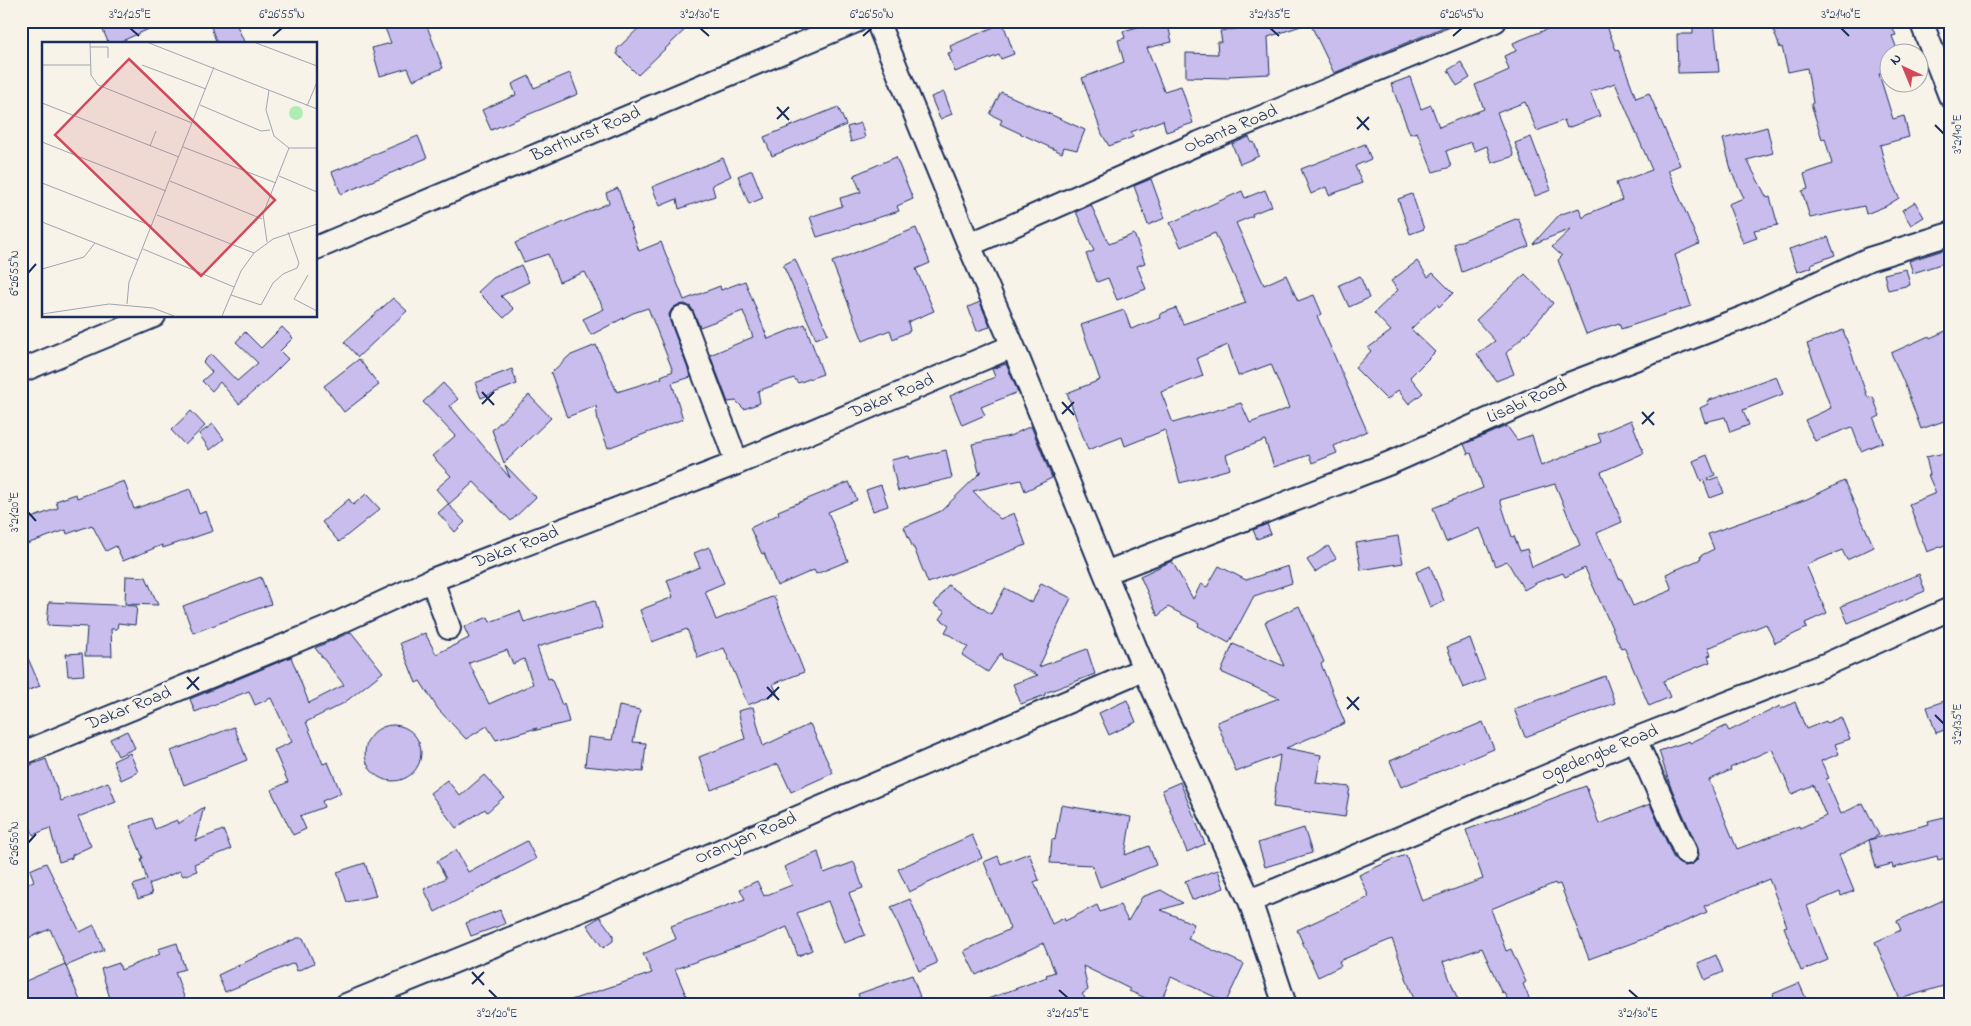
<svg xmlns="http://www.w3.org/2000/svg" width="1971" height="1026" font-family="'Indie Flower',sans-serif">
<style>
.building{fill:#c9bdee;stroke:#1b2f5e;fill-rule:evenodd}
.lines{fill:none;stroke-linecap:round;stroke-linejoin:round}
.minor-casing{stroke:#1b2f5e;stroke-width:26}
.minor{stroke:#f7f3e8;stroke-width:22}
.ticks{fill:none;stroke:#1b2f5e;stroke-width:2}
.labels{text-anchor:middle;dominant-baseline:central;stroke-width:5;stroke-linejoin:round;paint-order:stroke}
.street-label{font-size:18px;fill:#1b2f5e;stroke:#f7f3e8}
.inset-road{fill:none;stroke:#9fa5b1;stroke-width:1}
.view{fill:#d1495b;fill-opacity:0.15;stroke:#d1495b;stroke-width:2.5}
.inset-edge{fill:none;stroke:#1b2f5e;stroke-width:2.5}
.neatline{fill:none;stroke:#1b2f5e;stroke-width:2}
.ticks-label{font-size:12px;text-anchor:middle;fill:#1b2f5e}
</style>
<rect width="100%" height="100%" fill="#f7f3e8"/>
<filter id="ink" filterUnits="userSpaceOnUse"><feTurbulence type="fractalNoise" baseFrequency=".02" numOctaves="2"/><feDisplacementMap in="SourceGraphic" scale="10" xChannelSelector="R" yChannelSelector="G"/><feConvolveMatrix kernelMatrix="1 2 1 2 8 2 1 2 1" color-interpolation-filters="sRGB"/></filter>
<g filter="url(#ink)">
<path class="building" d="M99 21H167L115 44H109Z
M209 21H235L245 44H217Z
M382 21H425L443 68 413 80 408 68 380 76 372 48 391 43Z
M646 21H694L638 75 617 54V49Z
M1160 21H1167L1172 42 1147 48 1164 91 1181 86 1193 123 1166 132 1163 120 1131 132 1133 137 1109 146 1102 134 1082 78 1124 62 1118 40 1125 38 1123 31Z
M1259 21H1306L1307 24 1268 37 1270 74 1229 76V78L1186 77V53L1218 54 1217 42H1222L1220 31 1261 26Z
M1309 21H1456V22L1334 73Z
M1567 21H1605L1616 50 1618 49 1636 98 1649 93 1680 165 1668 170 1699 244 1675 255 1691 306 1621 329 1619 323 1586 334 1558 260 1562 256 1552 247 1571 229 1533 244 1559 215 1579 208 1583 218 1587 214 1622 200 1616 183 1652 170 1615 83 1590 92 1600 116 1567 128 1564 120 1537 131 1525 102 1497 113 1514 156 1492 163 1487 146 1475 151 1471 142 1446 151 1451 167 1433 172 1417 132 1410 134 1391 84 1410 77 1421 109 1431 105 1439 127 1484 109 1475 85 1509 70 1504 56 1516 51 1513 43Z
M1693 21H1714L1719 72 1678 73 1677 34H1693Z
M1770 21H1865L1867 26 1877 21H1889L1896 35 1892 36 1898 52H1888V70L1879 74 1893 119 1904 116 1909 137 1880 145 1886 169 1899 198 1886 206 1866 214 1864 206 1810 218 1802 191 1808 189 1804 174 1832 164 1825 138 1822 139 1811 104 1813 103 1807 68 1788 72 1782 47 1780 48Z
M1003 23 1014 54 1001 59 999 55 955 72 948 53 952 52 950 46Z
M1461 62 1470 78 1457 86 1448 70Z
M570 73 578 94 491 130 482 110 516 95 512 84 529 76 534 88Z
M944 92 952 114 940 119 931 97Z
M1001 92 1085 130 1077 150 1064 147 1062 153 1000 124 1002 120 990 114Z
M838 107 846 125 772 156 764 137Z
M861 123 865 138 851 142 847 127Z
M1767 127 1773 153 1747 160 1767 198 1770 197 1778 225 1754 230 1757 238 1743 243 1728 204 1744 198 1732 173 1723 139Z
M418 136 427 158 341 194 332 172Z
M1249 137 1252 143 1254 142 1259 156 1240 164 1232 144Z
M1531 137 1551 190 1535 196 1515 143Z
M1365 144 1371 159 1355 166 1362 183 1329 195 1326 187 1311 194 1301 169Z
M896 157 913 199 897 206 899 211 817 237 810 217 842 206 840 198 861 192 854 175Z
M723 158 731 176 712 185 715 196 679 209 677 199 660 206 652 187Z
M752 170 763 198 749 204 738 176Z
M1151 179 1165 218 1148 225 1134 186Z
M618 188 639 251 661 242 684 300 720 286 721 290 745 281 768 339 805 324 823 374 798 383 794 378 758 391 760 403 744 409 736 401 728 402 710 355 753 337 743 311 700 327 691 307 685 304 678 305 672 309 669 314 670 321 691 377 672 383 683 419 608 448 598 421 596 406 567 417 551 373 569 356 596 345 617 392 662 378 661 376 673 371 648 308 633 313 591 335 583 319 604 309 585 272 559 282 548 254 524 262 515 243 609 203 606 193Z
M1265 190 1272 206 1252 214 1253 216 1236 223 1264 285 1286 275 1298 301 1314 295 1322 314 1317 316 1367 431 1334 446 1337 453 1312 463 1309 455 1274 467 1265 440 1226 455 1230 469 1180 483 1165 430 1125 446 1122 437 1088 450 1067 393 1100 380 1081 325 1124 310 1131 329 1161 318 1160 314 1176 308 1183 324 1246 303 1215 233 1181 247 1170 223 1242 191 1245 198ZM1228 345 1238 376 1271 364 1289 408 1250 423 1241 403 1173 423 1161 392 1203 376 1197 358Z
M1412 194 1424 229 1410 234 1398 199Z
M1915 202 1924 217 1911 225 1902 210Z
M1091 205 1109 244 1134 234 1145 263 1137 266 1146 289 1117 300 1108 278 1097 282 1086 254 1094 251 1076 212Z
M1518 218 1529 246 1462 272 1454 244Z
M916 228 930 263 916 269 934 311 908 322 910 331 893 339 890 330 863 341 832 262Z
M1828 237 1835 255 1811 264 1812 267 1797 272 1789 249Z
M1950 248V261L1913 273 1909 261Z
M795 259 828 334 816 339 783 265Z
M1417 261 1428 277 1433 273 1453 293 1439 307 1437 304 1411 329 1435 352 1410 377 1423 393 1409 404 1398 390 1387 400 1355 368 1371 351 1368 348 1391 331 1374 313 1398 290 1391 281Z
M521 265 529 282 501 296 514 309 504 318 478 292 493 278Z
M1906 269 1910 285 1888 290 1884 274Z
M1525 274 1553 303 1531 329 1506 353 1514 374 1496 381 1477 354 1495 341 1476 320Z
M1360 276 1369 298 1349 307 1339 285Z
M393 298 407 311 358 357 344 342Z
M980 302 990 327 977 331 968 307Z
M282 327 293 338 280 351 288 359 271 376 239 404 220 382 212 391 202 381 212 372 203 362 211 354 237 381 258 363 236 342 245 332 261 348Z
M1950 329V419L1921 429 1905 385 1891 353 1929 336 1930 338Z
M1843 330 1868 398 1873 397 1880 416 1874 419 1883 442 1861 451 1852 427 1815 441 1805 420 1831 408 1807 344Z
M359 359 379 385 344 412 324 386Z
M1006 364 1018 392 981 407 985 415 962 425 950 396 995 377 992 369Z
M512 369 517 384 481 398 475 383Z
M1776 376 1783 394 1743 410 1749 425 1730 432 1725 417 1705 422 1700 408 1708 404 1707 401Z
M443 383 458 399 450 406 510 478 505 465 536 497 511 521 474 482 449 504 436 489 451 476 432 456 455 436 423 402Z
M529 395 551 418 504 463 492 430Z
M191 411 205 426 185 445 171 430Z
M1631 420 1644 453 1601 472 1622 522 1597 533 1609 560 1611 559 1619 579 1621 578 1633 606 1672 590 1666 574 1701 559 1700 556 1714 549 1708 534 1807 499 1844 481 1874 547 1847 560 1842 550 1806 565 1827 613 1805 623 1807 628 1775 643 1766 624 1708 648 1711 655 1708 656 1710 662 1663 681 1670 697 1649 706 1624 647 1621 648 1585 568 1565 577 1563 573 1538 582 1524 590 1507 561 1495 566 1480 528 1446 542 1433 508 1483 488 1471 453 1468 454 1464 444 1507 426 1517 440 1532 435 1541 466 1601 442 1598 434ZM1555 484 1580 545 1532 567 1527 549 1520 551 1514 536 1512 537 1500 500Z
M213 424 224 439 210 450 199 434Z
M1031 426 1052 478 1025 491 1021 480 973 491 1000 519 1014 513 1026 545 928 583 914 548H913L904 527 941 511 982 471 979 472 972 444 1010 436Z
M946 450 952 478 898 491 891 460 909 456 910 459Z
M1950 452V543L1927 552 1909 504 1936 493 1928 475H1930L1926 457Z
M1707 455 1715 475 1701 481 1693 461Z
M1718 477 1724 493 1710 498 1704 482Z
M124 481 134 509 190 489 199 514 206 511 213 531 163 548 162 545 123 561 116 546 106 551 92 525 67 534 66 530 21 546V522L58 508 56 501 76 494 77 498Z
M849 482 857 500 828 512 848 561 816 574 814 570 777 586 764 553 762 554 750 528 779 514 778 511Z
M881 485 888 506 873 511 866 490Z
M366 494 380 509 339 542 322 522 349 499 353 505Z
M448 504 465 522 455 532 438 513Z
M1267 524 1271 534 1257 539 1253 530Z
M1398 536 1403 563 1361 570 1356 543Z
M1328 546 1336 558 1315 572 1307 560Z
M709 547 724 583 705 591 716 620 774 596 804 672 773 684 777 693 748 705 724 648 698 658 687 629 652 642 640 610 673 597 667 580 700 567 694 553Z
M1172 561 1193 599 1201 584 1207 587 1219 566 1246 580 1288 566 1292 583 1254 596 1229 643 1198 626 1199 623 1168 607 1158 616 1140 576Z
M1430 566 1444 601 1430 607 1416 572Z
M1919 574 1925 591 1848 623 1841 606Z
M126 576 146 577 158 605 125 604Z
M261 577 271 604 193 633 183 606Z
M1041 583 1071 598 1039 667 1087 649 1095 674 1045 693V695L1021 704 1013 684 1038 675 1003 659 1001 653 988 672 962 655 968 647 945 632 949 625 940 619 945 612 934 605 948 585 991 614 1005 588 1032 603Z
M595 600 603 628 537 647 548 679 551 678 562 705 564 703 569 722 533 731 537 728 496 740 487 726 466 739 438 709 420 681 416 683 400 643 425 633 436 654 469 638 464 627 488 617 490 622 520 611 524 622ZM507 650 513 664 524 659 533 684 489 704 469 663Z
M49 602 137 606 135 625 118 623 117 629H111L112 656H85L87 627 47 625Z
M1299 606 1324 662 1321 664 1345 723 1286 748 1321 755 1316 783 1350 787 1345 817 1273 807 1280 755 1236 772 1217 722 1279 698 1221 672 1233 644 1284 666 1265 622Z
M351 632 383 672 344 703 306 722 323 764 328 762 341 793 322 801 324 807 300 816 306 829 293 835 271 790 288 782 274 750 292 742 271 698 255 705 249 691 195 712 190 699 291 657 309 703 344 685 315 648Z
M1470 638 1485 680 1463 688 1447 647Z
M21 642 40 686 21 693Z
M82 653 84 675 68 676 66 654Z
M1605 676 1615 703 1525 737 1514 709Z
M1950 699V728L1936 733 1927 707Z
M1127 700 1136 722 1109 735 1099 713Z
M1795 702 1806 729 1826 721 1827 723 1841 717 1850 739 1835 744 1839 754 1821 761 1829 778 1826 779 1841 814 1863 803 1879 835 1839 855 1854 891 1841 896 1840 892 1807 906 1828 960 1801 971 1784 927 1787 926 1769 879 1704 906 1707 912 1659 933 1589 959 1560 884 1556 885 1555 883 1491 909 1506 951 1511 949 1526 982 1523 984 1532 1005H1510L1504 992 1502 993 1482 948 1443 962 1460 1005H1416L1392 939 1339 961 1341 966 1318 977 1297 930 1369 897 1359 875 1394 859 1406 855 1422 901 1483 879 1466 830 1586 786 1599 824 1650 804 1674 859 1678 863 1684 866 1692 865 1697 860 1699 855 1698 848 1670 785 1659 751 1689 741 1690 743 1726 726 1729 731 1780 706 1781 709ZM1772 749 1792 794 1813 785 1826 816 1800 828 1799 826 1737 849 1709 780 1731 770 1730 768Z
M619 706 640 710 633 742 646 743 643 772 585 766 588 737 612 740Z
M753 707 763 746 810 724 833 773 791 792 778 764 711 790 699 757 745 739 738 711Z
M1483 722 1494 749 1401 787 1390 761Z
M365 753a28 28 0 1 1 56 0a28 28 0 1 1-56 0Z
M234 727 247 760 184 785 171 751Z
M127 731 135 748 118 756 110 739Z
M130 753 138 772 121 780 113 761Z
M46 759 61 801 108 782 116 802 78 817 91 846 72 855V858L59 862 50 828 33 835 21 802V769Z
M484 775 504 797 487 812 485 809 456 828 430 793 447 780 460 796Z
M1180 782 1205 844 1187 852 1162 790Z
M1061 805 1131 817 1125 855 1149 846 1156 865 1100 887 1092 865 1050 863 1052 839 1055 840Z
M204 807 195 841 223 830 231 849 194 864 197 871 183 876 180 871 149 884 152 894 138 899 133 885 147 880 141 859 143 858 130 826 151 818 155 829 177 820 178 824Z
M1944 817 1950 842V857L1938 860 1937 856 1893 868 1892 864 1876 868 1869 840 1929 824 1928 821Z
M1304 828 1312 853 1265 867 1258 843Z
M972 835 982 858 909 892 898 869Z
M527 841 536 859 435 912 424 889 446 878 437 861 456 850 468 872Z
M818 852 824 873 854 862 863 888 849 893 865 935 844 943 828 901 797 913 812 950 798 956 787 927 762 938 675 969 690 1005H566L565 1002 652 973 643 954 676 939 671 926 745 899 740 889 757 881 764 896 792 885 784 867Z
M1029 853 1039 880 1034 882 1052 924 1064 918 1065 921 1097 905 1100 912 1120 905 1128 921 1142 897 1161 890 1183 903 1161 910 1194 924 1188 939 1244 964 1226 1002 1171 977 1160 1004 1129 991 1130 989 1083 966 1088 990 1082 994 1090 1005H978L977 1003 1047 977 1046 975 1055 972 1043 943 976 975 964 951 1010 929 984 862 998 856 1001 864Z
M46 863 80 932 94 925 104 950 66 966 50 929 21 941V886L34 881 30 870Z
M365 863 376 896 347 902 337 872Z
M1218 870 1224 888 1192 900 1185 881Z
M1950 897V984L1900 999 1875 942 1901 930 1897 921Z
M910 899 937 963 919 971 891 907Z
M500 910 505 924 471 936 466 923Z
M600 917 613 935V941L603 948 587 925Z
M297 938H303L314 963 297 971 294 963 225 992 218 975Z
M177 943 185 969 175 972 187 1005H112L101 969 119 963 121 970 160 954 158 949Z
M1716 955 1723 972 1705 980 1698 963Z
M65 964 82 1005H21V983Z
M912 975 920 997 899 1005H862L858 994Z
M1799 983 1809 1005H1777L1773 994Z"/>
<g class="lines">
<defs>
<path id="minor" d="M877 21 969 245 1013 346 1144 669 1250 901 1285 1005
M1921 21 1950 96
M969 245 1199 143 1495 21
M316 248 856 21
M682 317 737 463
M21 371 154 316
M1105 573 1390 463 1564 386 1745 317 1869 259 1950 234
M432 580 449 628
M1635 739 1686 853
M21 754 325 629 432 580 737 463 1013 346
M1250 901 1635 739 1825 665 1950 609
M346 1005 594 905 1144 669"/>
</defs>
<use href="#minor" class="minor-casing"/>
<use href="#minor" class="minor"/>
</g>
</g>
<path class="ticks" d="M130 28 139 36M700 28 709 36M1270 28 1279 36M1841 28 1849 36M273 36 282 28M863 36 872 28M1453 36 1462 28M777 107 789 120M1357 117 1369 130M777 119 789 107M1935 125 1944 134M1357 129 1369 117M28 273 36 264M482 392 494 405M1062 402 1074 415M482 404 494 392M1642 412 1654 425M1062 414 1074 402M1642 424 1654 412M28 512 36 521M187 677 199 690M767 687 779 700M187 689 199 677M1347 697 1359 710M767 699 779 687M1347 709 1359 697M1935 715 1944 724M28 843 36 834M472 972 484 985M472 984 484 972M489 990 497 998M1059 990 1068 998M1629 990 1638 998"/>
<g class="labels">
<g class="street-label">
<text transform="translate(1231 130) rotate(-23)">Obanta Road</text>
<text transform="translate(586 135) rotate(-23)">Barthurst Road</text>
<text transform="translate(892 397) rotate(-23)">Dakar Road</text>
<text transform="translate(1527 402) rotate(-24)">Lisabi Road</text>
<text transform="translate(516 548) rotate(-21)">Dakar Road</text>
<text transform="translate(129 709) rotate(-22)">Dakar Road</text>
<text transform="translate(1600 754) rotate(-22)">Ogedengbe Road</text>
<text transform="translate(746 839) rotate(-23)">Oranyan Road</text>
</g>
</g>
<g transform="translate(42 42)">
<rect width="275" height="275" fill="#f7f3e8"/>
<path d="M247 71a7 7 0 1 1 14 0a7 7 0 1 1-14 0Z" fill="#afecb3"/>
<path class="inset-road" d="M48 1 49 33 56 43 150 81M107 1 275 67M214 1 275 24M48 5H66V16M0 23H48M100 23 164 47M227 48 224 68 232 94 247 106H275M0 61 137 115M158 63 219 89 228 88M265 64 275 40M0 100 124 149M108 104 114 89M141 105 234 141M237 134 275 150M128 139 220 177M0 141 110 184M115 173 212 211M0 180 96 218M225 200 221 172 247 106M101 207 192 245M0 227 42 215 53 201M266 233 252 257 275 269M189 253 219 263 231 241 241 232 255 226 257 221 246 190M85 262 87 240 172 25M0 272 67 262 111 266 132 274M180 274 199 229 212 211 231 197 275 182"/>
<path class="view" d="M87 17 233 158 159 234 13 93Z"/>
<rect width="275" height="275" class="inset-edge"/>
</g>
<rect width="1971" height="1026" fill="none" stroke="#f7f3e8" stroke-width="55"/>
<g transform="translate(1904 68) rotate(316)"><circle r="24" fill="#f7f3e8" stroke="#9fa5b1"/>
<path d="M0-4L9 19L0 12L-9 19Z" fill="#d1495b"/>
<text y="-8" font-size="14" font-weight="bold" text-anchor="middle" fill="#1b2f5e">N</text>
</g>
<rect x="28" y="28" width="1916" height="970" class="neatline"/>
<g class="ticks-label">
<text x="130" y="18">3°21'25"E</text>
<text x="282" y="18">6°26'55"N</text>
<text x="700" y="18">3°21'30"E</text>
<text x="872" y="18">6°26'50"N</text>
<text x="1270" y="18">3°21'35"E</text>
<text x="1462" y="18">6°26'45"N</text>
<text x="1841" y="18">3°21'40"E</text>
<text transform="translate(1957 134) rotate(-90)" y="4">3°21'40"E</text>
<text transform="translate(14 273) rotate(-90)" y="4">6°26'55"N</text>
<text transform="translate(14 512) rotate(-90)" y="4">3°21'20"E</text>
<text transform="translate(1957 724) rotate(-90)" y="4">3°21'35"E</text>
<text transform="translate(14 843) rotate(-90)" y="4">6°26'50"N</text>
<text x="497" y="1017">3°21'20"E</text>
<text x="1068" y="1017">3°21'25"E</text>
<text x="1638" y="1017">3°21'30"E</text>
</g>
</svg>
